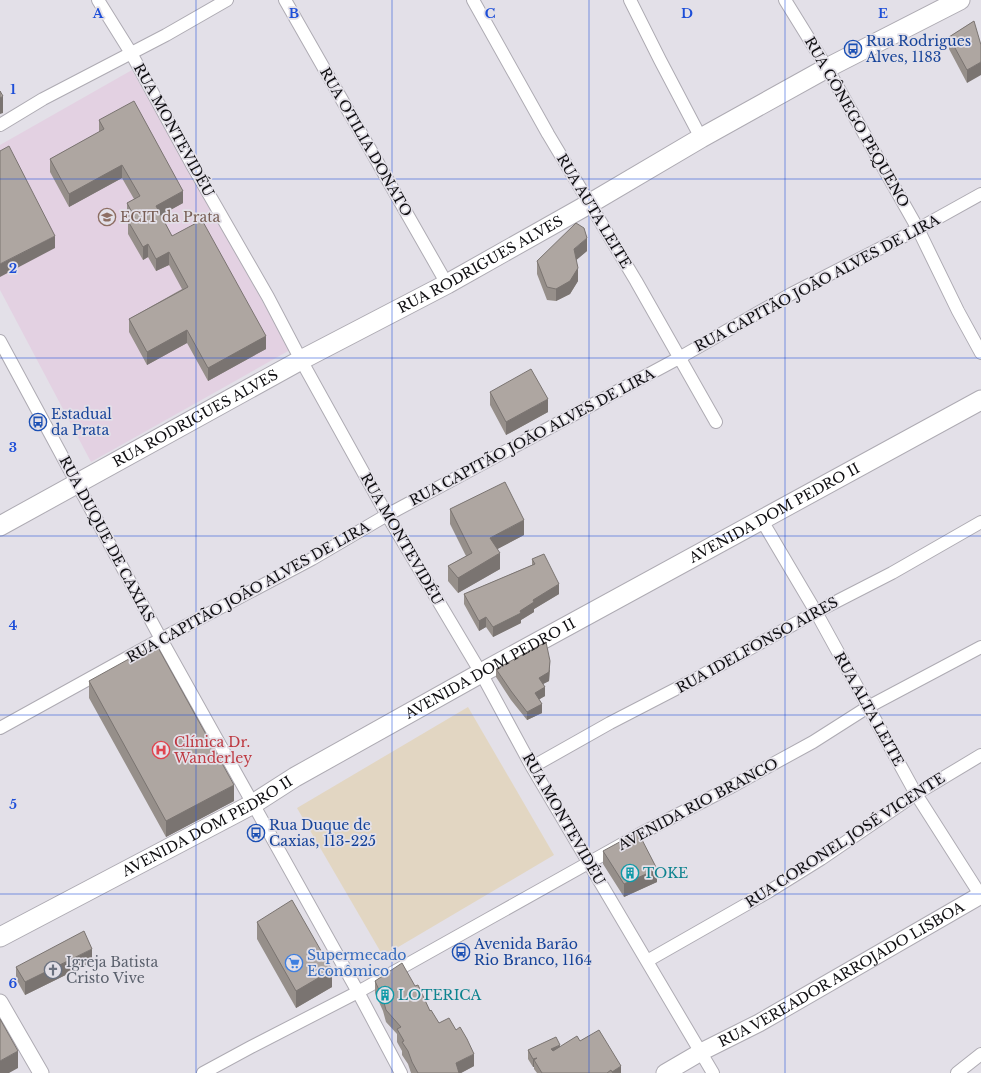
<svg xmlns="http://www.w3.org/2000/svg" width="981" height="1073" font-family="'Libre Baskerville',serif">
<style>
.commercial{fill:#e2d6c2}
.education{fill:#e3d1e2}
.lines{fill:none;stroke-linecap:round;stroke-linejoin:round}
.minor-casing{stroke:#aeabb3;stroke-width:14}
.tertiary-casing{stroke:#aeabb3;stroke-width:17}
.secondary-casing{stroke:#aeabb3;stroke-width:19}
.primary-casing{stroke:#aeabb3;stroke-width:21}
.minor{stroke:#fff;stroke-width:12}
.tertiary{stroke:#fff;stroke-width:15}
.secondary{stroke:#fff;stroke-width:17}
.primary{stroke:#fff;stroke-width:19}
.wall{fill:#968f8a}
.shaded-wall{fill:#7a7471}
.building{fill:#aea6a1;stroke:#7a7471}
.grid{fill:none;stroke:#1d4ed8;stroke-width:1;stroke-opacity:0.55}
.labels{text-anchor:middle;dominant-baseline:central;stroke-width:3.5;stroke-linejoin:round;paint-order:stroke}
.transit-label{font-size:14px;fill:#164399;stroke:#e3e0e8;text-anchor:start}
.street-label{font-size:14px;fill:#100f12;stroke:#e3e0e8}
.education-label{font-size:14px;fill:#785e54;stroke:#e3e0e8;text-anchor:start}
.health-label{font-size:14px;fill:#be3a42;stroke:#e3e0e8;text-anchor:start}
.culture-label{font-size:14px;fill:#0d838f;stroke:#e3e0e8;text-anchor:start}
.shop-label{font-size:14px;fill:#366cbe;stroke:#e3e0e8;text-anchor:start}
.worship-label{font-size:14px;fill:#5b616d;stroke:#e3e0e8;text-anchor:start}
.grid-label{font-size:13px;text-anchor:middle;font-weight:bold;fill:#1d4ed8;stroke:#e3e0e8;stroke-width:3.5;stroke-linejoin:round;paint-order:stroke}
</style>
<rect width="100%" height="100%" fill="#e3e0e8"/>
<path class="commercial" d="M468 707 554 855 383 956 297 808Z"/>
<path class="education" d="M132 70 290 350 91 462 0 290V145Z"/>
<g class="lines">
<defs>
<path id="minor" d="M98 0 131 53 191 163 268 297 301 360 387 515 481 673 532 767 713 1073
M285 0 447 284
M473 0 548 134 636 281 716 422
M630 0 660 60 701 138
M785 0 827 68 918 229 958 311 981 353
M0 125 43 99 166 35 227 0
M0 341 161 639 358 992 401 1073
M761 519 816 612 916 794 981 896
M0 728 161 639 312 559 387 515 679 358 791 294 918 229 981 194
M532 767 610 723 697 678 816 612 892 573 981 522
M647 961 768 892 821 859 916 794 981 755
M203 1073 251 1047 358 992 490 918 640 834 729 788 813 742 868 707 981 647
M957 1073 981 1054"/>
<path id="tertiary" d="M0 1002 41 1073"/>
<g id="secondary">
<path id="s1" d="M665 1073 701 1052 759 1023 981 895"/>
</g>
<g id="primary">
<path id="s2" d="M0 526 301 360 447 284 589 204 701 138 827 68 960 0"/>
<path id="s3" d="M0 937 253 804 295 777 481 673 981 400"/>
</g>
</defs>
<use href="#minor" class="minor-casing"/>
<use href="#tertiary" class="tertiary-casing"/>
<use href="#secondary" class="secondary-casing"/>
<use href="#primary" class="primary-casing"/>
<use href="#minor" class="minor"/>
<use href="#tertiary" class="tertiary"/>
<use href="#secondary" class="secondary"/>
<use href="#primary" class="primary"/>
</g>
<path class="wall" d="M974 21 967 83 949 49V37Z
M99 120 183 203 161 215 172 236 266 349 208 381 187 343 147 365 129 332V319L182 289 169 265 156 271 148 257 143 260 128 234V221H129L127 216V203L134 199 122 178 69 207 50 172V159L99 132Z
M587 251 576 260 578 281 570 294 556 301 547 300 537 274V261Z
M490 392 548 412 506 435 490 405Z
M450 509 524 535 497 549 500 569 458 593 448 581V566L466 556 450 524Z
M532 559 559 594 534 609V612L521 620V623L493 637 486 627 479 631 464 604V594L532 565Z
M496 669 550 670 549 681 543 684 545 696 539 699 542 713 527 720 511 700 496 677Z
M89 681 234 801 166 837 89 698Z
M603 851 657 882 624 897 603 864Z
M257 922 332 987 296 1008 257 939Z
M92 962 25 995 16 979V967Z
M375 981 415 986 430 1011 439 1023 474 1066 461 1073H411L408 1064 402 1055V1051L397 1042V1034L386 1022 383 1011 375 993Z
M580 1041 621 1073H537L534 1069V1067H533L528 1059V1050L560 1047Z"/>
<path class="shaded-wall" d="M981 62V75L967 83V70Z
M3 96V113L0 114V98Z
M122 165V178L69 207V194Z
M183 191V203L156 218V206Z
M55 236V248L0 277V264Z
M587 238V251L574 262V249Z
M148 244V257L143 260V247Z
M169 252V265L156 271V259Z
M578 268V281L570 294 556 301V289Z
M187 330V343L147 365V352Z
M266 336V349L208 381V368Z
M548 399V412L506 435V422Z
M524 520V535L490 553V538Z
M500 553V569L458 593V578Z
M559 584V594L534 609V612L521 620V623L493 637V627L520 611 533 600Z
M486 617V627L479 631V621Z
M550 661 549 681 539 686V678Z
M545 687V696L535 702V693Z
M542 704V713L527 720V712Z
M234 785V801L166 837V821Z
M657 869V882L624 897V884Z
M92 949V962L25 995V982Z
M332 970V987L296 1008V991Z
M560 1045V1053L551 1058V1049Z
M18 1051V1068L9 1073H0V1061Z
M474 1054V1066L461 1073H456V1063Z
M537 1058 534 1060V1067H533V1059Z
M621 1066V1073H612V1072Z"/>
<path class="building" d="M974 21 981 45V62L967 70 949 37Z
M0 91 3 96 0 98Z
M134 101 183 191 156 206 172 236 202 220 266 336 208 368 187 330 147 352 129 319 188 287 169 252 156 259 148 244 143 247 128 221 135 218 127 203 140 196 122 165 69 194 50 159 104 129 99 120Z
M9 146 55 236 0 264V151Z
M576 223 584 228 587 238 574 249 578 268 570 281 556 289 547 287 537 261Z
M531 369 548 399 506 422 490 392Z
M505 482 524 520 490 538 500 553 458 578 448 566 472 553 450 509Z
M544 554 559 584 533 600 534 602 520 611 521 613 493 627 486 617 479 621 464 594 535 564 532 559Z
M546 642 550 661 549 672 539 678 545 687 535 693 542 704 527 712 511 691 496 669Z
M156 644 234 785 166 821 89 681Z
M638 832 657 869 624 884 603 851Z
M292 900 332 970 296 991 257 922Z
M84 931 92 949 25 982 16 967Z
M402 963 415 986 418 985 430 1011 431 1010 439 1023 449 1018 456 1030 460 1027 467 1039 474 1054 456 1063 459 1073H418L412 1062 408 1051 402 1042 404 1041 397 1029 401 1027 386 1010 383 999 375 981Z
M0 1019 18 1051 0 1061Z
M599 1030 621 1066 612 1072 611 1070 607 1073H542L534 1060 537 1058 533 1059 528 1050 556 1037 560 1045 551 1049 553 1051 577 1036 580 1041Z"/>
<path class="grid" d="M196 0V1073M392 0V1073M589 0V1073M785 0V1073M0 179H981M0 358H981M0 536H981M0 715H981M0 894H981"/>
<defs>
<symbol id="bus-ring" viewBox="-11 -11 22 22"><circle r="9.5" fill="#e3e0e8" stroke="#1a4fb4" stroke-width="1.5"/><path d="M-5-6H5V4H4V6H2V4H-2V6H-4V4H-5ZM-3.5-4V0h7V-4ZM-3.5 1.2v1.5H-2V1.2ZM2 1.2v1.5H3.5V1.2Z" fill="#1a4fb4"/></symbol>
<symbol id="school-ring" viewBox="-11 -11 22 22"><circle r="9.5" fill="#e3e0e8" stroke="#8d6e63" stroke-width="1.5"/><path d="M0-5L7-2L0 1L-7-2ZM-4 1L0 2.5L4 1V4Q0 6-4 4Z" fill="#8d6e63"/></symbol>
<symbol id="hospital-ring" viewBox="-11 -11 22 22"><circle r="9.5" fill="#e3e0e8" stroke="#e0444e" stroke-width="1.5"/><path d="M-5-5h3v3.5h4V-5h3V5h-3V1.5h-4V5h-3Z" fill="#e0444e"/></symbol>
<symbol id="building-ring" viewBox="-11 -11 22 22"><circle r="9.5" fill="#e3e0e8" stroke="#0f9aa8" stroke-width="1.5"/><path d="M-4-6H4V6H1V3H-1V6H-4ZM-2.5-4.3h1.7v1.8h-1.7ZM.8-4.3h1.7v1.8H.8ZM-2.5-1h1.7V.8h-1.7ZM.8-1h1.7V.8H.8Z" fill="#0f9aa8"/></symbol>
<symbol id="supermarket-ring" viewBox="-11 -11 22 22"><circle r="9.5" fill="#e3e0e8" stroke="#3f7fe0" stroke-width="1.5"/><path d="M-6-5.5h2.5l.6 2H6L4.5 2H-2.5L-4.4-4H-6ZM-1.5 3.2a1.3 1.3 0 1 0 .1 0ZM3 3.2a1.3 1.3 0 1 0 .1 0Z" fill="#3f7fe0"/></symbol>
<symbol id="church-ring" viewBox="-11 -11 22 22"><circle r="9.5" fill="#e3e0e8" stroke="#6b7280" stroke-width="1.5"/><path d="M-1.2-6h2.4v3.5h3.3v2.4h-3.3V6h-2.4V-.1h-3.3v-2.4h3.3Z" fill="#6b7280"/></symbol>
</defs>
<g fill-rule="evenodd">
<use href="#bus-ring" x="843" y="39" width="20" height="20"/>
<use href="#school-ring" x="97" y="207" width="20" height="20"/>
<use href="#bus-ring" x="28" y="412" width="20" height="20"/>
<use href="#hospital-ring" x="151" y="740" width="20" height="20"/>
<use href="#bus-ring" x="246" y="823" width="20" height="20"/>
<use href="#building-ring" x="620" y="863" width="20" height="20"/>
<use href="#bus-ring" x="451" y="942" width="20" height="20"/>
<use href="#supermarket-ring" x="284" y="953" width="20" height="20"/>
<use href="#church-ring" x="43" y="960" width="20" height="20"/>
<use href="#building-ring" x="375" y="985" width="20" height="20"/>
</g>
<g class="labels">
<g class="transit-label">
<text x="866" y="41">Rua Rodrigues<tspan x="866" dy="16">Alves, 1183</tspan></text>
<text x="51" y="414">Estadual<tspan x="51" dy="16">da Prata</tspan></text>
<text x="269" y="825">Rua Duque de<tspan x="269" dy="16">Caxias, 113-225</tspan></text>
<text x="474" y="944">Avenida Barão<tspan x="474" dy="16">Rio Branco, 1164</tspan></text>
</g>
<g class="street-label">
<text transform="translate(857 122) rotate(60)">RUA CÔNEGO PEQUENO</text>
<text transform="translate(174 130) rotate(61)">RUA MONTEVIDÉU</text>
<text transform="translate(366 142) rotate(60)">RUA OTILIA DONATO</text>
<text transform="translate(594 211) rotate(59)">RUA AUTA LEITE</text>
<text stroke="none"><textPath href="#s2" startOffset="547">RUA RODRIGUES ALVES</textPath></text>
<text transform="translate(817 283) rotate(-28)">RUA CAPITÃO JOÃO ALVES DE LIRA</text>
<text stroke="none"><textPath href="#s2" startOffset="223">RUA RODRIGUES ALVES</textPath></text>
<text transform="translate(532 437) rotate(-28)">RUA CAPITÃO JOÃO ALVES DE LIRA</text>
<text stroke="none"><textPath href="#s3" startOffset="883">AVENIDA DOM PEDRO II</textPath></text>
<text transform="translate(107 539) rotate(62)">RUA DUQUE DE CAXIAS</text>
<text transform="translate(402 539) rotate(60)">RUA MONTEVIDÉU</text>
<text transform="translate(248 592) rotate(-29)">RUA CAPITÃO JOÃO ALVES DE LIRA</text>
<text transform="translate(757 645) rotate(-29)">RUA IDELFONSO AIRES</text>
<text stroke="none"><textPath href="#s3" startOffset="559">AVENIDA DOM PEDRO II</textPath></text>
<text transform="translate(869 709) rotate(61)">RUA ALTA LEITE</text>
<text transform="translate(698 804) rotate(-28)">AVENIDA RIO BRANCO</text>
<text transform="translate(564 819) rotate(60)">RUA MONTEVIDÉU</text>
<text stroke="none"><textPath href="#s3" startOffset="235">AVENIDA DOM PEDRO II</textPath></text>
<text transform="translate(845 840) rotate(-33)">RUA CORONEL JOSÉ VICENTE</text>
<text stroke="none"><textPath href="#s1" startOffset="202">RUA VEREADOR ARROJADO LISBOA</textPath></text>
</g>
<g class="education-label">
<text x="120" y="217">ECIT da Prata</text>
</g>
<g class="health-label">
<text x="174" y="742">Clínica Dr.<tspan x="174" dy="16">Wanderley</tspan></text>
</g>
<g class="culture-label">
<text x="643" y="873">TOKE</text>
<text x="398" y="995">LOTERICA</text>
</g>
<g class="shop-label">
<text x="307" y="955">Supermecado<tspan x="307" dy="16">Econômico</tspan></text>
</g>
<g class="worship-label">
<text x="66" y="962">Igreja Batista<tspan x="66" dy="16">Cristo Vive</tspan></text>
</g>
</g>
<g class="grid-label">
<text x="98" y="18">A</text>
<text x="294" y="18">B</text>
<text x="490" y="18">C</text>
<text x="687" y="18">D</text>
<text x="883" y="18">E</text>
<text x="13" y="94">1</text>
<text x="13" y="273">2</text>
<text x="13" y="452">3</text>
<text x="13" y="630">4</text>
<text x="13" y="809">5</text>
<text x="13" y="988">6</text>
</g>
</svg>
